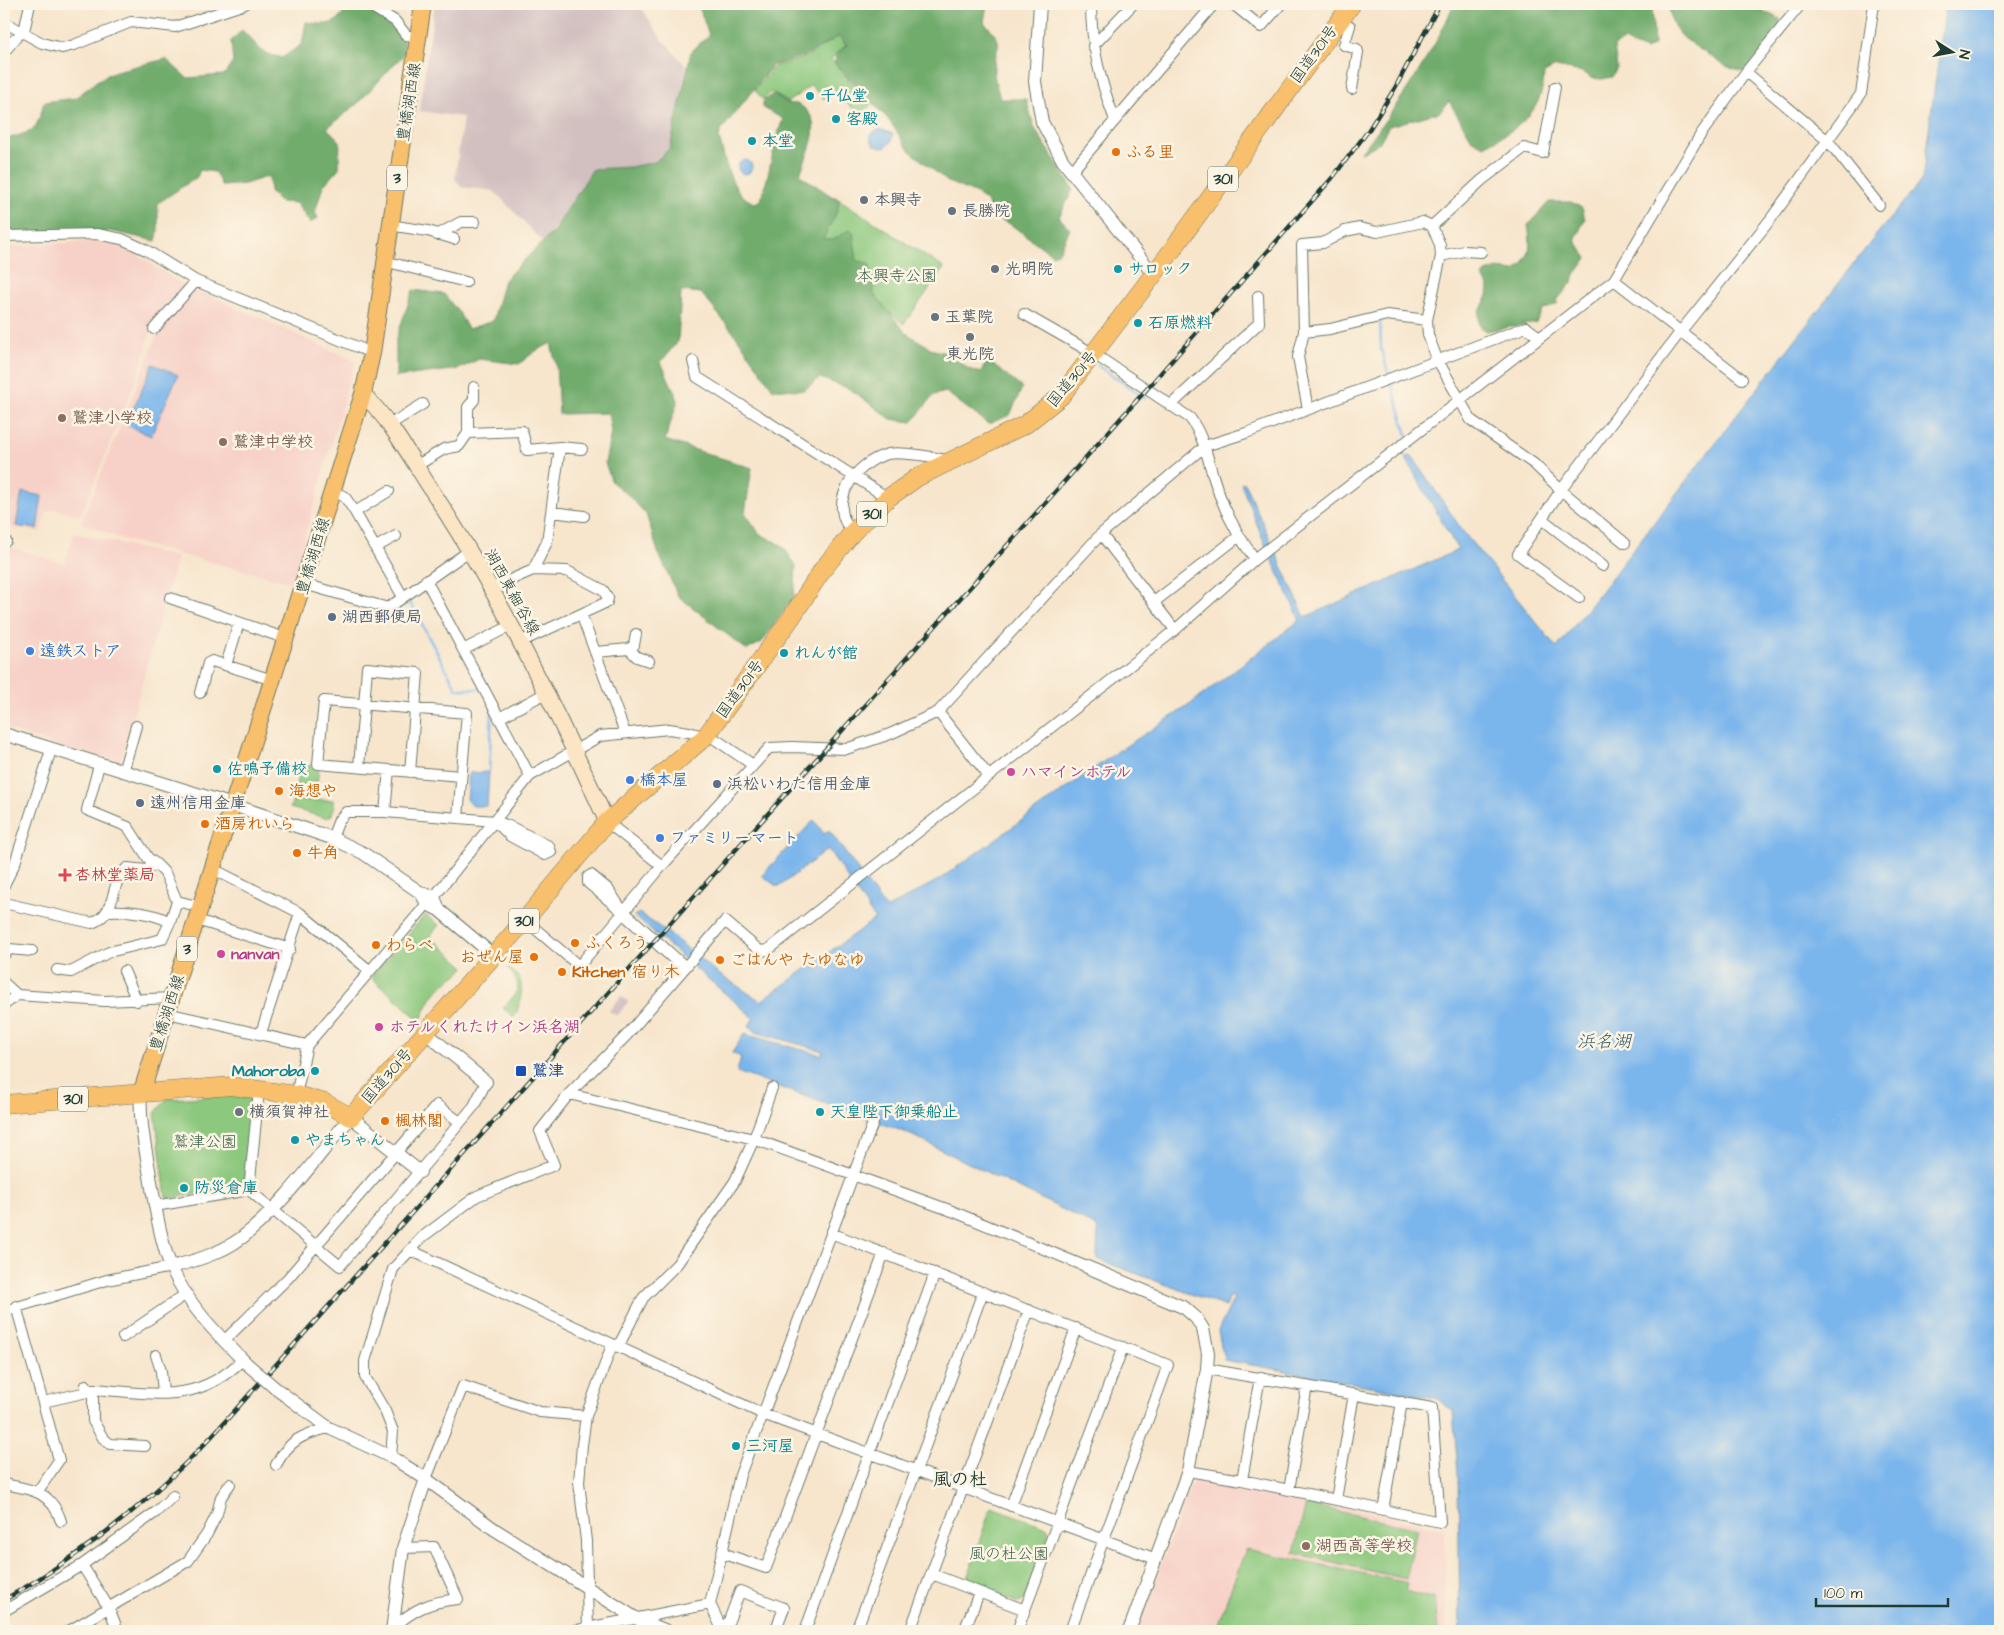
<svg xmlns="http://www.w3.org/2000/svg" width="2004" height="1635" font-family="'Architects Daughter','Klee One',sans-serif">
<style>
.built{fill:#f7d1c8}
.industrial{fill:#d2bfc0}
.green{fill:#8cc87e;stroke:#568259}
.forest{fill:#71ac6d;stroke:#487450}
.water{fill:#7ab5ec;stroke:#4c7990}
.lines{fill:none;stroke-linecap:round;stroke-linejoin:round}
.stream{stroke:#7ab5ec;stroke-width:2.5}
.minor-casing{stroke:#6b7869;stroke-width:12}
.tertiary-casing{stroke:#6b7869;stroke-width:14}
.secondary-casing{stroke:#6b7869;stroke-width:17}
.primary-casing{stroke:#6b7869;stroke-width:18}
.trunk-casing{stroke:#6b7869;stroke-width:19}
.minor{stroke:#fff;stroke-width:10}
.tertiary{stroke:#fff;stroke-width:12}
.secondary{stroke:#fce5c4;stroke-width:15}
.primary{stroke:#f8bf6c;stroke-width:16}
.trunk{stroke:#f8bf6c;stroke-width:18}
.rail-casing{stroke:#1f3d34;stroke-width:4.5}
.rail{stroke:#fcf5e5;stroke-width:2.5;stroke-dasharray:8;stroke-linecap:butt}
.tertiary-bridge-casing{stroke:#6b7869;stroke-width:14;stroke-linecap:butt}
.tertiary-bridge{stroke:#fff;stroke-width:12}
.culture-dot{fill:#0f9aa8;stroke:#fcf5e5;stroke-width:2}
.food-dot{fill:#e8710a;stroke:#fcf5e5;stroke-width:2}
.worship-dot{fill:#6b7280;stroke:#fcf5e5;stroke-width:2}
.education-dot{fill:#8d6e63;stroke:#fcf5e5;stroke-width:2}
.service-dot{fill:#5c6f8a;stroke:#fcf5e5;stroke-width:2}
.shop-dot{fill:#3f7fe0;stroke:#fcf5e5;stroke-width:2}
.hotel-dot{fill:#d1479c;stroke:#fcf5e5;stroke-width:2}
.health-dot{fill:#e0444e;stroke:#fcf5e5;stroke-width:2}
.transit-dot{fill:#1a4fb4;stroke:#fcf5e5;stroke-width:2}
.labels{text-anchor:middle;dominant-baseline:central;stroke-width:5;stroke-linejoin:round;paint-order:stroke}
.shield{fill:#fcf5e5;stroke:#617469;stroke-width:1}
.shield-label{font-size:15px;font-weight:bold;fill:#1f3d34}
.street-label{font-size:16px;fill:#1f3d34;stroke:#fcf5e5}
.culture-label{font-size:16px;font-weight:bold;fill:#0d838f;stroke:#fcf5e5;text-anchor:start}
.food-label{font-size:16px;font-weight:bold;fill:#c56008;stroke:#fcf5e5;text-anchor:start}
.worship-label{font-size:16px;font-weight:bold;fill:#5b616d;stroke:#fcf5e5;text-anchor:start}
.park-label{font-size:16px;fill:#3a6046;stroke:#fcf5e5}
.education-label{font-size:16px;font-weight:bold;fill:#785e54;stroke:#fcf5e5;text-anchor:start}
.service-label{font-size:16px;font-weight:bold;fill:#4e5e75;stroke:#fcf5e5;text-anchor:start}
.shop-label{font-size:16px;font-weight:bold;fill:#366cbe;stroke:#fcf5e5;text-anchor:start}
.hotel-label{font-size:16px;font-weight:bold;fill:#b23c85;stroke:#fcf5e5;text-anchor:start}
.health-label{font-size:16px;font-weight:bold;fill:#be3a42;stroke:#fcf5e5;text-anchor:start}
.transit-label{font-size:16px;font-weight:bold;fill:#164399;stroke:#fcf5e5;text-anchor:start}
.water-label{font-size:18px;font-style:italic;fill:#365b62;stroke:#fcf5e5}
.neighbourhood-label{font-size:18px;font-weight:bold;fill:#1f3d34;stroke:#fcf5e5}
</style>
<rect width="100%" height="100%" fill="#fcf5e5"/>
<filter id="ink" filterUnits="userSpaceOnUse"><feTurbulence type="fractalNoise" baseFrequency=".02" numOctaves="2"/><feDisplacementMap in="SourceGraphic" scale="10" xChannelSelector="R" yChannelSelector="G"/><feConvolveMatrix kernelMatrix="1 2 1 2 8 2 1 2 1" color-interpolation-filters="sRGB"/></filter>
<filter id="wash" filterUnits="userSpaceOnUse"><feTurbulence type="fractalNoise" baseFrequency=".0096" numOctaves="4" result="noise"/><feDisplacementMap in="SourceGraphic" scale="20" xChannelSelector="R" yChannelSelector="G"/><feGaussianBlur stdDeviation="1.12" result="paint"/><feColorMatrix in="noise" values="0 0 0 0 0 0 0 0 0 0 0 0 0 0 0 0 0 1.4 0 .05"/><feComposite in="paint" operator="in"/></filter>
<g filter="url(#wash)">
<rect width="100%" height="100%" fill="#f7e5cc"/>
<path class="built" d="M92 241 116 245 136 254 183 285 154 317 142 364 81 515 53 509 47 513 40 532 9 527 8 472 4 471V277L9 247Z
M195 289 355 361 292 583 129 541 81 523 160 328Z
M74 533 177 557 119 767 4 728V545L65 564Z
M1201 1474 1444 1529 1446 1631H1136L1191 1485Z"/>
<path class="industrial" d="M435 4H639L661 38 686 66 670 148 655 162 630 167 593 169 544 243 494 191 461 187 455 179 463 117 419 111Z
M621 996 628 1002 617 1016 609 1011Z"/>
<path class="green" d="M838 37 846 45 831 59 871 105 860 116 834 90 824 99 811 85 788 102 771 92 763 100 755 90 775 66 803 58Z
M834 196 944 268 904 324 810 247Z
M298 765 319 766 316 794 296 793Z
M293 800H333L335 806 331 816 326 818 290 808Z
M425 915 439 925 430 936 465 967C457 976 446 981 438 990 429 999 426 1010 420 1021L371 977Z
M507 967C511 970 516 973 519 978 525 987 519 1009 514 1017L503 1008C520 990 523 986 507 967Z
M225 1096 252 1098 246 1182 242 1187 169 1198 166 1197 155 1113 167 1099Z
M1306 1504 1417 1529 1406 1579 1294 1553Z
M991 1507 1047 1527 1049 1533 1025 1600 1019 1603 965 1584Z
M1246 1549 1408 1583 1406 1591 1435 1599 1438 1631H1215Z"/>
<path class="forest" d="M355 4H365L402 35 406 52 357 104 327 128 340 141 339 168 323 186 315 212 318 218 310 223 296 203 280 202 270 192 269 176 245 184 222 186 215 172 200 170 197 177 158 203C157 217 160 228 156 241L110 231 94 234 4 236V140C34 130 36 134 44 102L76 98 98 80 116 71 166 59 187 78 224 75 233 62 231 41 242 30 264 53 282 58 302 44 306 22C328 26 337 26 348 6Z
M698 4H987L984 22C1007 47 996 40 994 67 993 77 998 90 1000 99H1026L1034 127 1073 189 1059 217 1070 229 1059 252 1053 255 1010 224 991 216 988 203 977 194 948 182 909 150 888 119 835 63 836 55 847 45 839 36 803 56 773 65 720 132 719 138C726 161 730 195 755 203L761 200C770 173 773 145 783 119L762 107 763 102 773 94 789 104C795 103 799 104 804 108 825 126 806 153 800 175L839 201 837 212 823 239 833 240 849 230 853 232 857 261 869 263 874 294 906 333 934 350 946 353 969 369 980 373 988 361 1022 388 1010 415 988 424 946 392 934 395 912 422 891 419 850 389 820 378 804 390 773 389 737 337 701 293 681 291 678 341 661 362 678 400 665 440 752 468 745 513 760 534 783 546 796 566 794 597 762 642 747 650 678 596 658 552 646 514 627 494 612 482 605 463 611 432 608 413 559 414 556 365 551 343 534 352 519 364 479 359 459 369 396 377V339L413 290 444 294 459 313 468 329 493 321 504 280 553 232 593 169 630 167 655 162 670 148 691 52 709 35Z
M1454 4H1652L1654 45 1646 50 1623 41 1614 46 1617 68 1612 77 1602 79 1591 78 1582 72 1556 67 1544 73C1543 114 1517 129 1484 146L1472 140 1449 101 1440 112 1389 126 1379 143 1360 154C1396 107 1431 59 1454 4Z
M1669 4H1748L1780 19 1783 25 1746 72C1728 69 1722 64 1707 54 1686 40 1670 33 1669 4Z
M1549 202H1571L1582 208 1585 219 1575 240 1587 258 1576 273 1573 281 1558 299 1557 304 1542 311 1536 323 1486 331 1479 325V313L1488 296 1489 286 1482 277 1486 272 1496 269 1515 271C1532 259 1531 244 1528 225Z"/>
<path class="water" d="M1946 4H2000V1631H1460L1458 1473 1453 1411 1436 1398 1224 1360 1218 1331 1234 1298 1230 1296 1226 1307 1097 1259 1098 1228 1080 1218 905 1132 737 1072 741 1057 732 1053 744 1034 821 1055 823 1051 756 1032 748 1027 754 1018 634 916 639 913 671 935 717 973 761 1001 875 919 828 849 780 886H776L762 875 814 820 824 834 829 830 886 909 940 879 1117 752 1188 706 1300 620 1267 549 1241 484 1244 482 1305 617 1458 550 1405 457 1412 456 1464 533 1557 648 1877 234 1922 180Z
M880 129 893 134 891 142 885 148 875 146 871 140V134Z
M738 167a7 7 0 1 1 14 0a7 7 0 1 1-14 0Z
M153 364 178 375 151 436 126 425Z
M22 492 42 496 37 529 16 526Z
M489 772 487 806H473L467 801 469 773Z"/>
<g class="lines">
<path class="stream" d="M1380 321 1381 348 1389 376
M1097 365 1145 398
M1391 382 1407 435
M397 607 410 603 457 689H480
M489 772 492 711"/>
</g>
</g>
<g filter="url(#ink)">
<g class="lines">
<defs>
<path id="minor" d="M367 4 395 21 406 35 418 38
M1091 4C1091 45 1100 81 1115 120
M1233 4 1261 27 1281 4
M1340 20 1350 26 1344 45 1357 49 1358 52 1352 89
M4 22 42 43 62 48 74 45 131 22 175 27 245 4
M1093 46 1133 4
M4 52 25 27 30 4
M1746 72 1829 142 1879 205
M1072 171 1214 4
M389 225 428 231 454 239
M1432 226 1482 180 1524 148 1543 153 1555 87
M437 235 461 222H475
M4 236 97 234 122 239 146 250 196 281 372 353
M1441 256 1464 251 1481 252
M384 261 466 282
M1614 280 1742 379
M1024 314 1094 354 1190 418C1203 436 1207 455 1213 476 1222 506 1236 534 1255 559
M154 329 196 281
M1304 332 1330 329 1387 315 1427 320
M693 361 697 377 888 498
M1170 406 1259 323 1258 296
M1308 409 1298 357 1304 332 1302 245 1323 243 1345 231 1360 228 1377 232 1423 222 1432 226 1440 245 1441 256 1427 320 1428 335 1437 359 1471 420 1534 464 1561 490 1625 543
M389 425 423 404
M468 433V407L474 400V387
M560 447 582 449
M416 466 444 449 459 446 468 433 522 431 527 450 560 447 547 542 533 570
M333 491 345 497 355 512 403 597
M355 512 389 491
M552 512 584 516
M1542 519 1603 566
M853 532C825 505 855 462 888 454 900 451 936 457 948 461
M1101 534 1175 630
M4 540 6 541
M376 547 396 536
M426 580 530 776
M304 584 388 608 469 551
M492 588 533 570 567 571 603 590 608 598 607 602 581 614
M170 598 287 639
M1579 598 1518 554 1561 490 1681 331 1770 220 1861 94 1874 4
M1154 602 1238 537
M520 642 581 614 625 733
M629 649 634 645 636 634
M463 650 512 625
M596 652 629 649 637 657 649 661
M226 665 239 623
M200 693 208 663 212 661 273 680
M938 712 988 775
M499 718 546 693
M99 765 87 810 128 827 148 858 156 864
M359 767 367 668 418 673 410 772
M123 772 136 726
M385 812 389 770
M458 817 467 713 324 701 318 764 461 776
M607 822 662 866
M332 838 339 820 346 812H385L495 821 509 826 549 846 551 852 545 855 510 836 495 821
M213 869 300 913 369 970
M591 875 608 889 624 913 588 883V877Z
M4 885 15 863 51 750
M434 897 530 776 600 736 669 729 689 732 715 739 753 765
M4 903 92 923C120 911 107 886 127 868L146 870 156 864 165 873 177 901
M109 911C128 910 154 913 170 922
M197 920 290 949
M525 920 579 966 662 866 769 748 792 747 846 749 890 734 938 712 1101 534 1205 446 1246 433 1526 327 1539 337
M4 955 9 949 32 951
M57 970 71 972 109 952 162 939 170 922 177 901 201 907
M124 971 137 1001
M4 983 17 995 105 1001 172 998
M4 1005 17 995
M167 1013 307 1045
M261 1033 300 913
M569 1094 754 1139 952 1211 1087 1267
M296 1095 307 1045 427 904
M249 1190 259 1090
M155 1206 249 1190 340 1266 474 1106 486 1082
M831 1233 1168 1365 1070 1631
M410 1250 763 1414 1156 1559
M16 1306 59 1460 38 1491
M4 1311 107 1280 171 1267
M123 1337 186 1294
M224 1341 288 1278 437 1105 460 1122
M618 1347 643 1298 677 1264 735 1181 754 1139 772 1088
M156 1355 161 1371 163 1393
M43 1402 87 1392 86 1385
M145 1446 110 1444 103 1438 93 1421V1389C152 1393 197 1406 243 1359
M391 1457 393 1431 385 1411 365 1377V1361L393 1269 421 1238 477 1196 554 1165 540 1131 569 1094 627 1035 725 921 760 951 768 950 1175 630 1255 559 1614 280 1701 134 1746 72 1801 4
M276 1465C289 1440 303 1434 329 1428
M1188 1471 1242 1480 1440 1522 1432 1408 1207 1369
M426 1479 463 1386 540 1412 586 1416
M1242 1480 1260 1377
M4 1484C31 1489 51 1491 61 1521
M1289 1490 1307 1386
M1336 1500 1354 1394
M1011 1506 1076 1328
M1383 1510 1402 1402
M722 1553 766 1568 884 1253
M82 1565 156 1512 173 1496
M932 1574 1025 1610
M4 1611 82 1565 109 1608 118 1631
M392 1628C415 1609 428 1602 458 1599L434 1547 403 1548
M69 1631 188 1561 207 1534 217 1514 221 1497 230 1484
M572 1631 710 1604
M588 1631 586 1541 579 1482 582 1445 586 1416 612 1345
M723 1631 710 1604 740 1475 873 1123
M725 1631 740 1591 784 1608 775 1631
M805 1631 935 1273
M856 1631 983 1292
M910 1631 1029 1310
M964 1631 979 1593
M1017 1631 1123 1347"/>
<path id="tertiary" d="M1040 4 1035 82 1042 122 1063 161 1154 275
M4 734 233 805 332 838 363 853 421 893 434 897 439 910
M421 893 427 904 439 910 493 955
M624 913 684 967
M426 1033 486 1082
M141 1094C139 1118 145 1146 149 1170 154 1199 160 1242 172 1269 189 1307 218 1335 247 1364
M171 1267C199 1260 228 1251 250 1231 287 1200 319 1154 351 1117L420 1172
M1087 1267 1185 1308 1196 1318 1203 1329 1208 1353 1207 1369 1188 1471 1129 1631
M275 1388 329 1428 391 1457 426 1479 494 1529 588 1588 637 1619 667 1631
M392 1631 403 1548 426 1479"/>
<path id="secondary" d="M363 394C390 420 409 455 429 486 499 593 555 707 607 822"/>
<path id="primary" d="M141 1094 363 394 372 353 423 4"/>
<path id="trunk" d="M4 1104 232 1086 296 1095 325 1103 351 1117 525 920 607 822 706 736 791 618 823 569 853 532 888 498 918 477 1026 424 1061 396 1167 257 1352 4"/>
</defs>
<use href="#minor" class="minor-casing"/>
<use href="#tertiary" class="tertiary-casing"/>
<use href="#secondary" class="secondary-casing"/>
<use href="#primary" class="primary-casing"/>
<use href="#trunk" class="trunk-casing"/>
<use href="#minor" class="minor"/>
<use href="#tertiary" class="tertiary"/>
<use href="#secondary" class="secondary"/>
<use href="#primary" class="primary"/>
<use href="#trunk" class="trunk"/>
<defs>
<path id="rail" d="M4 1600C72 1561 133 1515 189 1460 222 1427 252 1390 284 1356L1146 390 1333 177 1368 131 1395 88 1440 4"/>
</defs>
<use href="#rail" class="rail-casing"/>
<use href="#rail" class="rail"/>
<defs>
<path id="tertiary-bridge" d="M247 1364 275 1388"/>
</defs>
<use href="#tertiary-bridge" class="tertiary-bridge-casing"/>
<use href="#tertiary-bridge" class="tertiary-bridge"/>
</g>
</g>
<g class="culture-dot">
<circle cx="810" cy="96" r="5"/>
<circle cx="836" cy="119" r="5"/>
<circle cx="752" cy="141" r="5"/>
<circle cx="1118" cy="269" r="5"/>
<circle cx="1138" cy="323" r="5"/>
<circle cx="784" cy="653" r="5"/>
<circle cx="217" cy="769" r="5"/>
<circle cx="315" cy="1071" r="5"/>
<circle cx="820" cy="1112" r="5"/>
<circle cx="295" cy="1140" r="5"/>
<circle cx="184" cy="1188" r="5"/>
<circle cx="736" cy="1446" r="5"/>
</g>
<g class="food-dot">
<circle cx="1116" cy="152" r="5"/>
<circle cx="279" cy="791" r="5"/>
<circle cx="205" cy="824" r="5"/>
<circle cx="297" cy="853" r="5"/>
<circle cx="575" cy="943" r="5"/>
<circle cx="376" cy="945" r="5"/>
<circle cx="534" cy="957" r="5"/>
<circle cx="720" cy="960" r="5"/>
<circle cx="562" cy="972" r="5"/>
<circle cx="385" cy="1121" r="5"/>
</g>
<g class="worship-dot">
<circle cx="864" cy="200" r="5"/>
<circle cx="952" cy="211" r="5"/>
<circle cx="995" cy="269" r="5"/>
<circle cx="935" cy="317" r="5"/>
<circle cx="970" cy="337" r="5"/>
<circle cx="239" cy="1112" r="5"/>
</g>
<g class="education-dot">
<circle cx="62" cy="418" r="5"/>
<circle cx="223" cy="442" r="5"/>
<circle cx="1306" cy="1546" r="5"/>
</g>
<g class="service-dot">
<circle cx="332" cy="617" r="5"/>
<circle cx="717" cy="784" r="5"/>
<circle cx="140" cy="803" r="5"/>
</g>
<g class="shop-dot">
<circle cx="30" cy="651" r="5"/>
<circle cx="630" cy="780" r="5"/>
<circle cx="660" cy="838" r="5"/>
</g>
<g class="hotel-dot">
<circle cx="1011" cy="772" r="5"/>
<circle cx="221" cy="954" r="5"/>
<circle cx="379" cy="1027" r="5"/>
</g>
<path class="health-dot" d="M62.5 867.5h5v5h5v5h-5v5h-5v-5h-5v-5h5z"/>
<rect class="transit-dot" x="515" y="1065" width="12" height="12" rx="2.5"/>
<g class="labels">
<g class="shield">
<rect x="387" y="165.5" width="20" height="25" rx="4"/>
<rect x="1208" y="166.5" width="30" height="25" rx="4"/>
<rect x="857" y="501.5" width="30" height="25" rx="4"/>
<rect x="509" y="908.5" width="30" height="25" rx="4"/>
<rect x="177" y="936.5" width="20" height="25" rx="4"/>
<rect x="58" y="1086.5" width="30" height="25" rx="4"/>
</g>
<g class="shield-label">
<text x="397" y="178">3</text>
<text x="1223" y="179">301</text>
<text x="872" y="514">301</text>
<text x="524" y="921">301</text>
<text x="187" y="949">3</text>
<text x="73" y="1099">301</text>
</g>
<g class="street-label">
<text transform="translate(1314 54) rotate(-54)">国道301号</text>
<text transform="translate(409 102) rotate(-81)">豊橋湖西線</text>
<text transform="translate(1072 379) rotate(-50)">国道301号</text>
<text transform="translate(313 556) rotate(-73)">豊橋湖西線</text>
<text transform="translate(512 592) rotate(61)">湖西東細谷線</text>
<text transform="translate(740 689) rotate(-54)">国道301号</text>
<text transform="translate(167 1013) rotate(-72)">豊橋湖西線</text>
<text transform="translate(387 1076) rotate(-49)">国道301号</text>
</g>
<g class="culture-label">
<text x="820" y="96">千仏堂</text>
<text x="846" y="119">客殿</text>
<text x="762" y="141">本堂</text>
<text x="1128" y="269">サロック</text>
<text x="1148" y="323">石原燃料</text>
<text x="794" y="653">れんが館</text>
<text x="227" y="769">佐鳴予備校</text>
<text x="305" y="1071" text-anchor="end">Mahoroba</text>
<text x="830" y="1112">天皇陛下御乗船止</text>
<text x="305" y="1140">やまちゃん</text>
<text x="194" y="1188">防災倉庫</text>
<text x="746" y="1446">三河屋</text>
</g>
<g class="food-label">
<text x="1126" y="152">ふる里</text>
<text x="289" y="791">海想や</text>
<text x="215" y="824">酒房れいら</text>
<text x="307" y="853">牛角</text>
<text x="585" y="943">ふくろう</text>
<text x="386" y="945">わらべ</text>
<text x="524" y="957" text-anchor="end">おぜん屋</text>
<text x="730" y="960">ごはんや たゆなゆ</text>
<text x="572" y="972">Kitchen 宿り木</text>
<text x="395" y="1121">楓林閣</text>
</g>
<g class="worship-label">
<text x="874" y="200">本興寺</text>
<text x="962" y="211">長勝院</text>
<text x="1005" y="269">光明院</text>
<text x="945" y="317">玉葉院</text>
<text x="970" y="354" text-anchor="middle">東光院</text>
<text x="249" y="1112">横須賀神社</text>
</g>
<g class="park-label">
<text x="897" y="276">本興寺公園</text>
<text x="205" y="1142">鷲津公園</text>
<text x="1009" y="1554">風の杜公園</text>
</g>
<g class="education-label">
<text x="72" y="418">鷲津小学校</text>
<text x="233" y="442">鷲津中学校</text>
<text x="1316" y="1546">湖西高等学校</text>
</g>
<g class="service-label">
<text x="342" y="617">湖西郵便局</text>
<text x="727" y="784">浜松いわた信用金庫</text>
<text x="150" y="803">遠州信用金庫</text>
</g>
<g class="shop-label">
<text x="40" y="651">遠鉄ストア</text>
<text x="640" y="780">橋本屋</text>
<text x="670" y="838">ファミリーマート</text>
</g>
<g class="hotel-label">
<text x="1021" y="772">ハマインホテル</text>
<text x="231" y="954">nanvan</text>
<text x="389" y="1027">ホテルくれたけイン浜名湖</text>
</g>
<g class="health-label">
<text x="75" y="875">杏林堂薬局</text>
</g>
<g class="transit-label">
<text x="532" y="1071">鷲津</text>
</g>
<g class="water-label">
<text x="1604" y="1041">浜名湖</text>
</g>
<g class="neighbourhood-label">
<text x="960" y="1479">風の杜</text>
</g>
</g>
<rect width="2004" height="1635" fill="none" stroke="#fcf5e5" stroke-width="20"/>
<g transform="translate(1952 52) rotate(101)" stroke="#fcf5e5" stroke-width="4" paint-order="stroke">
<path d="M0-4L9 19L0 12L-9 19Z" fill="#1f3d34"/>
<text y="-8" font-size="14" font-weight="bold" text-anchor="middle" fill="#1f3d34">N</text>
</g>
<path d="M1816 1598v8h132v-8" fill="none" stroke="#1f3d34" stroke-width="2.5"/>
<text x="1824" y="1598" font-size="15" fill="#1f3d34" stroke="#fcf5e5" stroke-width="4" paint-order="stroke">100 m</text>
</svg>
